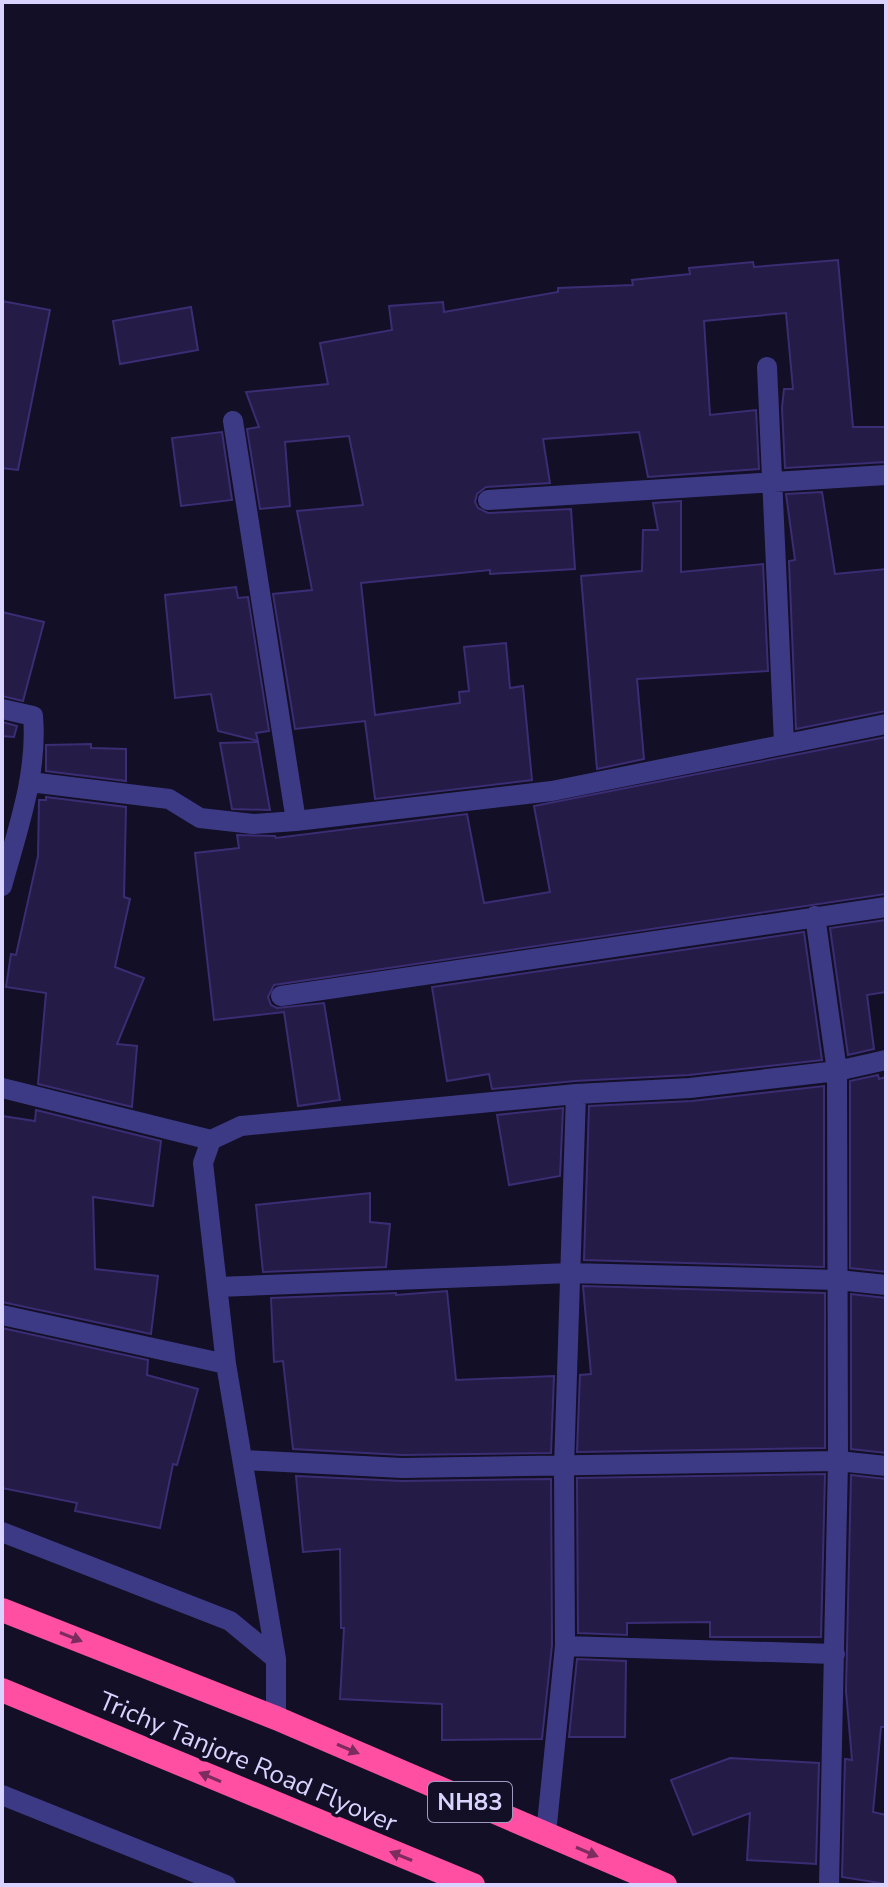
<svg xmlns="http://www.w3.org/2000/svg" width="888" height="1887" font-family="'Nunito Sans',sans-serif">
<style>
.building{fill:#241b47;stroke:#3b2d73;stroke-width:2}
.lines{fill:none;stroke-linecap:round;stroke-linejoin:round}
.minor{stroke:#3d3a85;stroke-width:20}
.highway{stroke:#ff4fa3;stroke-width:24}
.oneway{fill:#7d2c5e}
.labels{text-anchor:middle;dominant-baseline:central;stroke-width:7;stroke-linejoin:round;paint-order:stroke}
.shield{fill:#130f26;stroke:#9e99be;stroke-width:2}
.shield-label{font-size:24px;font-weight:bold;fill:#d9d4ff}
.street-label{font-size:26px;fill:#d9d4ff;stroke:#130f26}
</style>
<rect width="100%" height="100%" fill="#130f26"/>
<path class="building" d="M838 260 853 427H886V462L785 468 782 408 784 389H793L786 313 704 321 710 415 756 410 759 469 648 477 639 432 543 439 550 483 486 487 477 494 475 502 478 508 488 513 571 509 575 569 490 574V570L361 583 375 715 460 703 459 692 469 691 464 647 506 643 510 688 523 686 532 780 375 799 365 721 295 729 273 594 312 590 297 511 363 505 349 436 285 442 290 506 260 509 247 429 259 427 246 392 328 384 320 343 392 330 389 306 443 302 444 312 558 292V288L633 285 632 280 690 274 689 268 753 262 754 267Z
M2 301 50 310 18 470 2 468Z
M191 307 198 350 120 364 113 321Z
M222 432 232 500 181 506 172 438Z
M822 492 835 574 886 569V711L796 729 789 561 795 560 786 494Z
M681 501V572L763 564 768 671 637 679 644 759 597 769 581 576 642 571 643 530H658L653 503Z
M236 587 238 598 248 597 269 731 256 733 258 741 218 731 211 694 175 698 165 595Z
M2 612 44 622 23 701 2 696Z
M2 722 17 726 14 737 2 736Z
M886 737V894L274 985 268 997 271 1005 277 1008 324 1003 340 1100 298 1106 284 1012 214 1020 195 853 239 848 237 835 275 836 276 838 467 814 484 903 550 892 534 806Z
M258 742 270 810 232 809 220 743Z
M91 744V748L126 749V781L46 771V745Z
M46 797 126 807 124 897 130 899 115 967 144 978 117 1044 137 1046 132 1107 38 1084 46 993 6 987 11 954 16 955 38 856 39 800H46Z
M886 920V992L867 995 874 1049 848 1055 830 928Z
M804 932 822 1060 689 1075 575 1081 492 1089 489 1074 447 1081 432 987Z
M878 1075 879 1079 886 1077V1272L850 1268V1081Z
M824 1086V1267L584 1260 589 1106 692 1101Z
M563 1108 560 1176 509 1185 497 1115Z
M36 1110 161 1141 153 1206 93 1197 95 1269 158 1276 151 1334 2 1302V1116L35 1121Z
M370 1193V1222L390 1224 386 1267 263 1272 256 1205Z
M583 1286 825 1293V1448L577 1452 580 1375 591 1374Z
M447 1291 456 1380 554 1376 551 1453 402 1455 293 1449 283 1361 274 1362 271 1298 396 1293V1295Z
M851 1294 886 1298V1453L851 1449Z
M2 1328 148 1360 147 1375 198 1389 177 1465 173 1464 160 1528 75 1511 77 1503 2 1488Z
M825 1474 821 1637H710V1622L627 1623V1635L578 1633 577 1478Z
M851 1475 886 1479V1727H881L873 1812 886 1815V1884L842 1877 845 1759 852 1760 846 1691Z
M296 1476 402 1481 551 1479 552 1645 542 1739 442 1740V1704L340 1699 344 1628H341L340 1549 303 1552Z
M577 1659 626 1661 625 1737H569Z
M730 1758 819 1763 816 1864 747 1860 750 1813 693 1835 671 1780Z"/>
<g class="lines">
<path class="minor" d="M767 367 784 743
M233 421 296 821
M488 500 886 475
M2 709 33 716C38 774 17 831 2 886
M30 782 169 799 200 818 253 824 296 821 552 791 886 724
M815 916 837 1071 838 1461 829 1885
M281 996 886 907
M2 1088 211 1140
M218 1287 570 1273 838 1280 886 1285
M2 1315 226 1364
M244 1460 402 1468 838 1461 886 1466
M2 1532 230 1621 276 1659
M565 1646 835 1654
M276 1718V1659L226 1364 203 1163 211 1140 241 1126 576 1094 690 1088 837 1071 886 1060
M2 1795 226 1885
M546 1834 565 1646 564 1467 576 1094"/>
<path class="highway" d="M2 1610 276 1718 665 1885
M2 1690 473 1885"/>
</g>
<defs><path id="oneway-solid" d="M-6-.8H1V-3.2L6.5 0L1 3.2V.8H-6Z" transform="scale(2)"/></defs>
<g class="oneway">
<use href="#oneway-solid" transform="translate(71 1637) rotate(22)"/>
<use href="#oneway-solid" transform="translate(348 1749) rotate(23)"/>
<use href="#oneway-solid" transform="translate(210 1777) rotate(-157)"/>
<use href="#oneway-solid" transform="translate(587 1852) rotate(23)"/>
<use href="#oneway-solid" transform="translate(401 1856) rotate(-158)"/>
</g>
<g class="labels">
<rect class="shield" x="428" y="1782" width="84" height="40" rx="6"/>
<g class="shield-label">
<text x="470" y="1802">NH83</text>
</g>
<g class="street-label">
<text transform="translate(248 1762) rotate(23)">Trichy Tanjore Road Flyover</text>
</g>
</g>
<rect width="888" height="1887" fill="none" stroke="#d9d4ff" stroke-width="8"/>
</svg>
